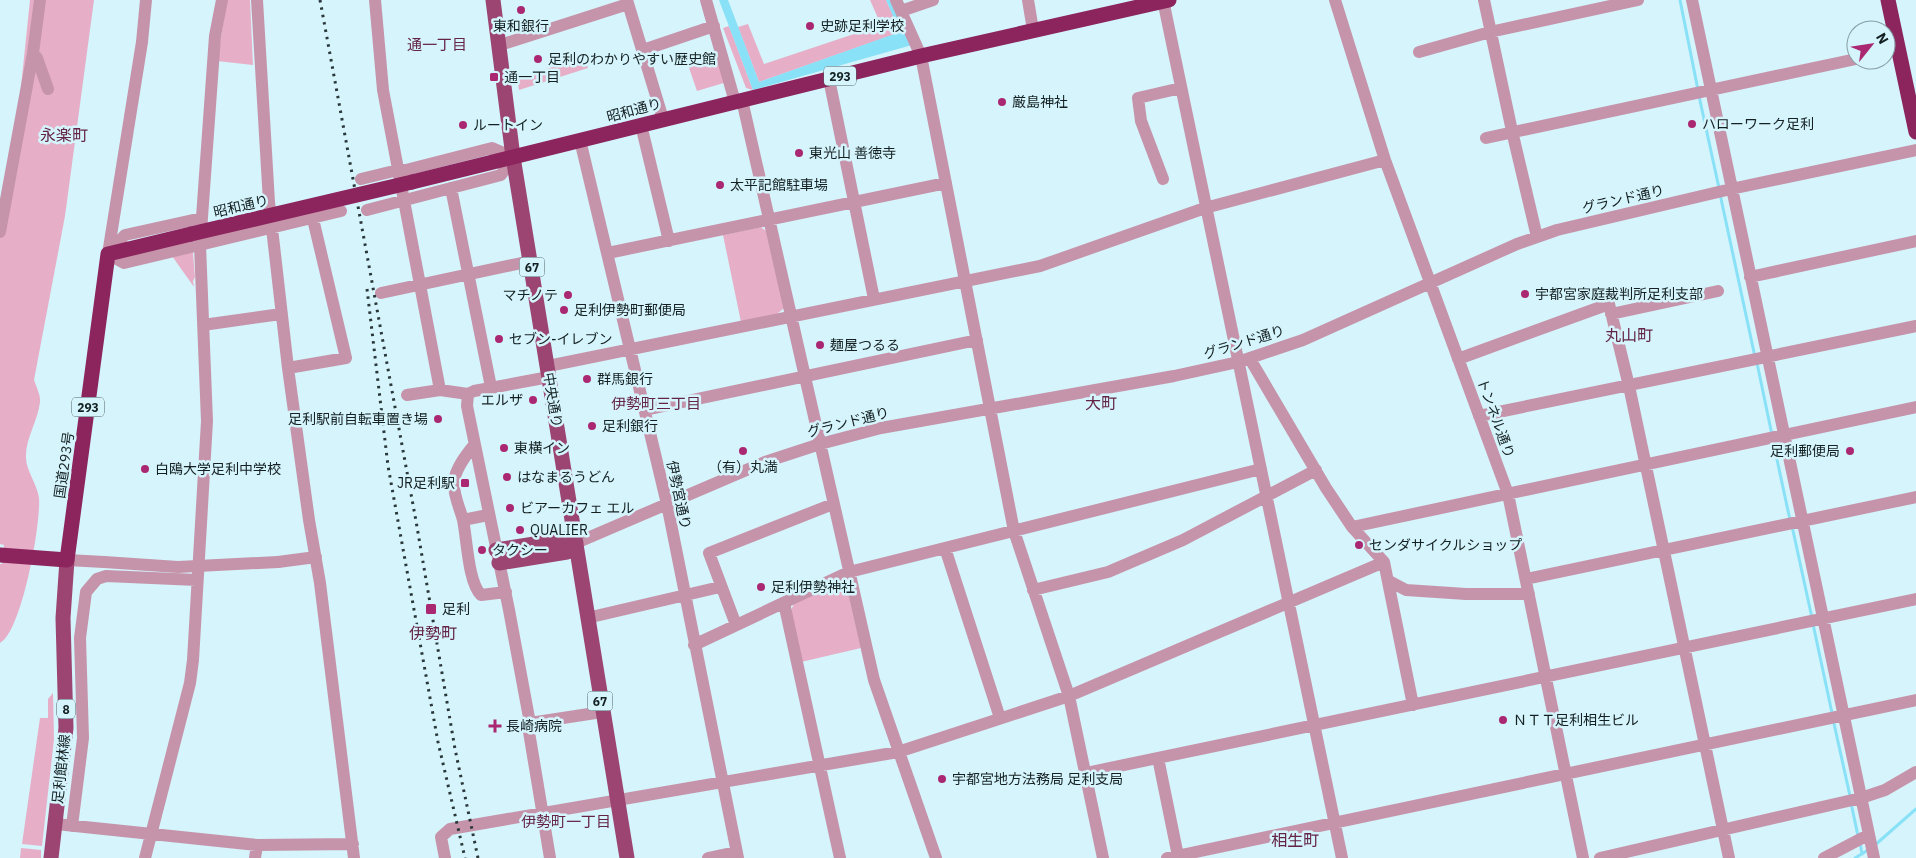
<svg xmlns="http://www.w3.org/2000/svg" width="1916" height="858" font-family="'IBM Plex Sans','Noto Sans JP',sans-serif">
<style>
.green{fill:#e6afc7}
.water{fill:#89e1f7}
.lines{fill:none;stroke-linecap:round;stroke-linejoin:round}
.stream{stroke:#89e1f7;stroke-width:3}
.minor{stroke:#c694aa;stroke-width:12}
.major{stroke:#9d4572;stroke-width:15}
.highway{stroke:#8c245e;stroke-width:15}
.rail{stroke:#29373a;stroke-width:3;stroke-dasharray:2.5 5;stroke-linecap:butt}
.minor-bridge{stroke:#c694aa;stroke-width:12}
.highway-bridge{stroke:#8c245e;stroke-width:15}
.poi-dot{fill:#aa2772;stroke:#d5f4fc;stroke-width:2}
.labels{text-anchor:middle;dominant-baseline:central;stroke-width:5;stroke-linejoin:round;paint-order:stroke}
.shield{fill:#d5f4fc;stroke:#4e6063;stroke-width:1}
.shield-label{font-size:12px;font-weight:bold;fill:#142022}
.poi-label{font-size:14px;fill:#142022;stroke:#d5f4fc;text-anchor:start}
.street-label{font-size:14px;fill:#142022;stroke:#d5f4fc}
.neighbourhood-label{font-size:15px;fill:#642446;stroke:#d5f4fc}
.quarter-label{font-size:16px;fill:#642446;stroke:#d5f4fc}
</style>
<rect width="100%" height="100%" fill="#d5f4fc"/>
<path class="green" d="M30 0H94L65 216 34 380C36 386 41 396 40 402 38 421 25 439 26 458 26 470 37 484 39 498 41 523 22 632 0 643V564H2L4 545 0 544V210L19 106Z
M227 0H250L253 65 217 61Z
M870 0H886L901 32 759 82 738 27 748 24 764 64 881 25Z
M729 26 753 90 746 88 723 28Z
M719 55 727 82 697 91 688 65Z
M585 57 588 68 519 90 517 78Z
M761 227 766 231 784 308 777 314 741 322 723 235Z
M188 253H193L195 277 193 281 194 287 172 256Z
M841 580 846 583 861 648 801 662 790 612 794 604Z
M53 693 54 739 42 846 22 844 40 718H48V699Z
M21 848 41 850V858H20Z"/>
<path class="water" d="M719 0H728L759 82 900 32 886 0H892L912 45 753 90Z"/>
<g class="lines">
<path class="stream" d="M1680 0 1698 90
M1699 96 1719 188
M1720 194 1755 357
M1757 363 1772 435
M1773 441 1790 520
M1792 526 1812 618
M1813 624 1832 713
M1833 719 1850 796
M1851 803 1858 836
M1860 842 1862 854
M1875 845 1916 809
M1855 858 1868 850"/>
<path class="minor" d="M257 0 269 202 288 368 309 520 320 583 354 858
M375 0 383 90 440 390
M627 0 663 119
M706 0 735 102
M896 0 921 56 1014 531 1069 696 1103 858
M1028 0 1033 30
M1163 0 1342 858
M1335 0 1385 160 1508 494 1583 858
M1484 0 1512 131 1537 237
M1692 0 1874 858
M901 11 933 0
M500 45 628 4
M643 50 714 26
M1419 52 1490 32 1638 0
M1886 52 1898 50
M33 53 37 58 48 89
M829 79 874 299
M742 100 874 680 936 858
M641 125 669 241
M1486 138 1856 59
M580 140 667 504 738 858
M361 179 398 170H406L492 148 513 157 501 175 367 210
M1163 179 1141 121 1138 98 1181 88
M451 188 491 387
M0 232 33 53 40 0
M608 253 946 183
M108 254 142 42 146 0
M108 254 124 263 341 211
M108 254 125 235 202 218
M1750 277 1916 241
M381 293 531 261
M1611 314 1718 291
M203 325 281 314
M1250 359 1326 488 1352 527 1384 562 1413 705
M1458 359 1609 304 1629 386 1729 858
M548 366 1040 266 1205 208 1385 160
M288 368 346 358 313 219
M549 377 474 391 468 394 467 406 509 610 530 723 529 732 550 858
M407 395 440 390 468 394
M645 410 977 340
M1479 416 1916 326
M474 445C466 455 455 469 454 482 453 495 460 508 463 520 467 539 468 582 481 595L506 592
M463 520 488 515
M1352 527 1916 407
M576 543 765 462 820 444 881 428 1174 376 1238 362 1303 340 1517 244 1557 230 1731 189 1916 150
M945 548 1000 718
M67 560 104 562
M278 562 316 557
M1526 579 1916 497
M1389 581 1406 590 1466 594H1529
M1033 590 1108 572 1183 540 1316 470
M784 603 840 858
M587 618 720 587
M736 625 709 553 833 504
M694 645 849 572 1261 469
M530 723 602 712
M1158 758 1178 856
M1086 773 1916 599
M56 824 257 845 353 844
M72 826 83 738 80 638 86 592 97 579 106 576 197 580
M145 858 190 683 193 660 207 421 200 245 215 36 222 0
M255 858 257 845
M445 858 441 837 450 829 898 752 1069 696 1384 562
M708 858 736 852
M1167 858 1916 700
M1600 858 1861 798 1885 790 1916 772
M1824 858 1868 835"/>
<path class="major" d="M493 0 513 157 627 858
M496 550 566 539 576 543
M499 563 567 552 576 543
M51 858 66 728 63 618 67 560"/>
<path class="highway" d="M1888 0 1916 132
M412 182 921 56 1169 0
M0 555 67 560 108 254 191 234"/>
<path class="rail" d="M320 0 416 521 455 749 478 858
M367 289 388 466 438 742 465 858"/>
<path class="minor-bridge" d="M104 562 178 567 278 562"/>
<path class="highway-bridge" d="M191 234 412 182"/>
</g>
<g class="poi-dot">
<circle cx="521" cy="10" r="5"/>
<circle cx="810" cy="26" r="5"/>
<circle cx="538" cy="59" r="5"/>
<rect x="489" y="72" width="10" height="10" rx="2.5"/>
<circle cx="1002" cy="102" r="5"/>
<circle cx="1692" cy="124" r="5"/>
<circle cx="463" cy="125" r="5"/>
<circle cx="799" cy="153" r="5"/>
<circle cx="720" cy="185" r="5"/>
<circle cx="1525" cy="294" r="5"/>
<circle cx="568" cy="295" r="5"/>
<circle cx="564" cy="310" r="5"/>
<circle cx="499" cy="339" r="5"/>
<circle cx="820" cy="345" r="5"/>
<circle cx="587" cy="379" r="5"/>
<circle cx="533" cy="400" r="5"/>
<circle cx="438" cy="419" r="5"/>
<circle cx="592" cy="426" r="5"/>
<circle cx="504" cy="448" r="5"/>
<circle cx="743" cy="451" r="5"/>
<circle cx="1850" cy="451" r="5"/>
<circle cx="145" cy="469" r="5"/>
<circle cx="507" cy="477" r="5"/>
<rect x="460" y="478" width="10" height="10" rx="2.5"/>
<circle cx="510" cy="508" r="5"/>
<circle cx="520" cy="530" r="5"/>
<circle cx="1359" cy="545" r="5"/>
<circle cx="482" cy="550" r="5"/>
<circle cx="761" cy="587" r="5"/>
<rect x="425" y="603" width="12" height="12" rx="2.5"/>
<circle cx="1503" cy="720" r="5"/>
<path d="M492.5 718.5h5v5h5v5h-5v5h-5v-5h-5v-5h5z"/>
<circle cx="942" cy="779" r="5"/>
</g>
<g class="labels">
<g class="shield">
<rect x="824" y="66.5" width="32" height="19" rx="4"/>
<rect x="519.5" y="257.5" width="25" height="19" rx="4"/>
<rect x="72" y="397.5" width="32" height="19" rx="4"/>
<rect x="587.5" y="691.5" width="25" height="19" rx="4"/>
<rect x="57" y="699.5" width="18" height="19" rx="4"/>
</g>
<g class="shield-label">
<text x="840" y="76">293</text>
<text x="532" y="267">67</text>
<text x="88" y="407">293</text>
<text x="600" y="701">67</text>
<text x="66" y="709">8</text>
</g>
<g class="poi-label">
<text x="521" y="26" text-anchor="middle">東和銀行</text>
<text x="820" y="26">史跡足利学校</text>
<text x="548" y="59">足利のわかりやすい歴史館</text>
<text x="504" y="77">通一丁目</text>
<text x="1012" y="102">厳島神社</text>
<text x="1702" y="124">ハローワーク足利</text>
<text x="473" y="125">ルートイン</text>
<text x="809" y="153">東光山 善徳寺</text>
<text x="730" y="185">太平記館駐車場</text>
<text x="1535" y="294">宇都宮家庭裁判所足利支部</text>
<text x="558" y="295" text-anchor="end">マチノテ</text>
<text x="574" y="310">足利伊勢町郵便局</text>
<text x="509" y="339">セブン-イレブン</text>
<text x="830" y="345">麺屋つるる</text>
<text x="597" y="379">群馬銀行</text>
<text x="523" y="400" text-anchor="end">エルザ</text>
<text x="428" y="419" text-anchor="end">足利駅前自転車置き場</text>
<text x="602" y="426">足利銀行</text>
<text x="514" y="448">東横イン</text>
<text x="1840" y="451" text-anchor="end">足利郵便局</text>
<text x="743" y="467" text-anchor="middle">（有）丸満</text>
<text x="155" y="469">白鴎大学足利中学校</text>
<text x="517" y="477">はなまるうどん</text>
<text x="455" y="483" text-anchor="end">JR足利駅</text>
<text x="520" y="508">ビアーカフェ エル</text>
<text x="530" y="530">QUALIER</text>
<text x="1369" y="545">センダサイクルショップ</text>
<text x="492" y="550">タクシー</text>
<text x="771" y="587">足利伊勢神社</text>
<text x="442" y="609">足利</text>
<text x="1513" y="720">ＮＴＴ足利相生ビル</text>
<text x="506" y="726">長崎病院</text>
<text x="952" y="779">宇都宮地方法務局 足利支局</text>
</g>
<g class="street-label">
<text transform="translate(634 110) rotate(-15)">昭和通り</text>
<text transform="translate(1623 199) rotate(-13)">グランド通り</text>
<text transform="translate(241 206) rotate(-13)">昭和通り</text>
<text transform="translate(1244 342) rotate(-17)">グランド通り</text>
<text transform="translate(553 400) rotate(81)">中央通り</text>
<text transform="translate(1496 418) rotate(70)">トンネル通り</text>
<text transform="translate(848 422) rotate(-14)">グランド通り</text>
<text transform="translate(64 465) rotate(-82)">国道293号</text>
<text transform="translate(679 495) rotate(78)">伊勢宮通り</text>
<text transform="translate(61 769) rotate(-84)">足利館林線</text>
</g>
<g class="neighbourhood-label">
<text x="437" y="44">通一丁目</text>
<text x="656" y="403">伊勢町三丁目</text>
<text x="566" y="821">伊勢町一丁目</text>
</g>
<g class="quarter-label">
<text x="64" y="135">永楽町</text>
<text x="1629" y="335">丸山町</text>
<text x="1101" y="403">大町</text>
<text x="433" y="633">伊勢町</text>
<text x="1295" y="840">相生町</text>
</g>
</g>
<g transform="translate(1871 45) rotate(60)"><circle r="24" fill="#d5f4fc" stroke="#889fa5"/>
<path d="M0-4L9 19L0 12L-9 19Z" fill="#aa2772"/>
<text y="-8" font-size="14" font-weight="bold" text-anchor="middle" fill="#142022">N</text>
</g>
</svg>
